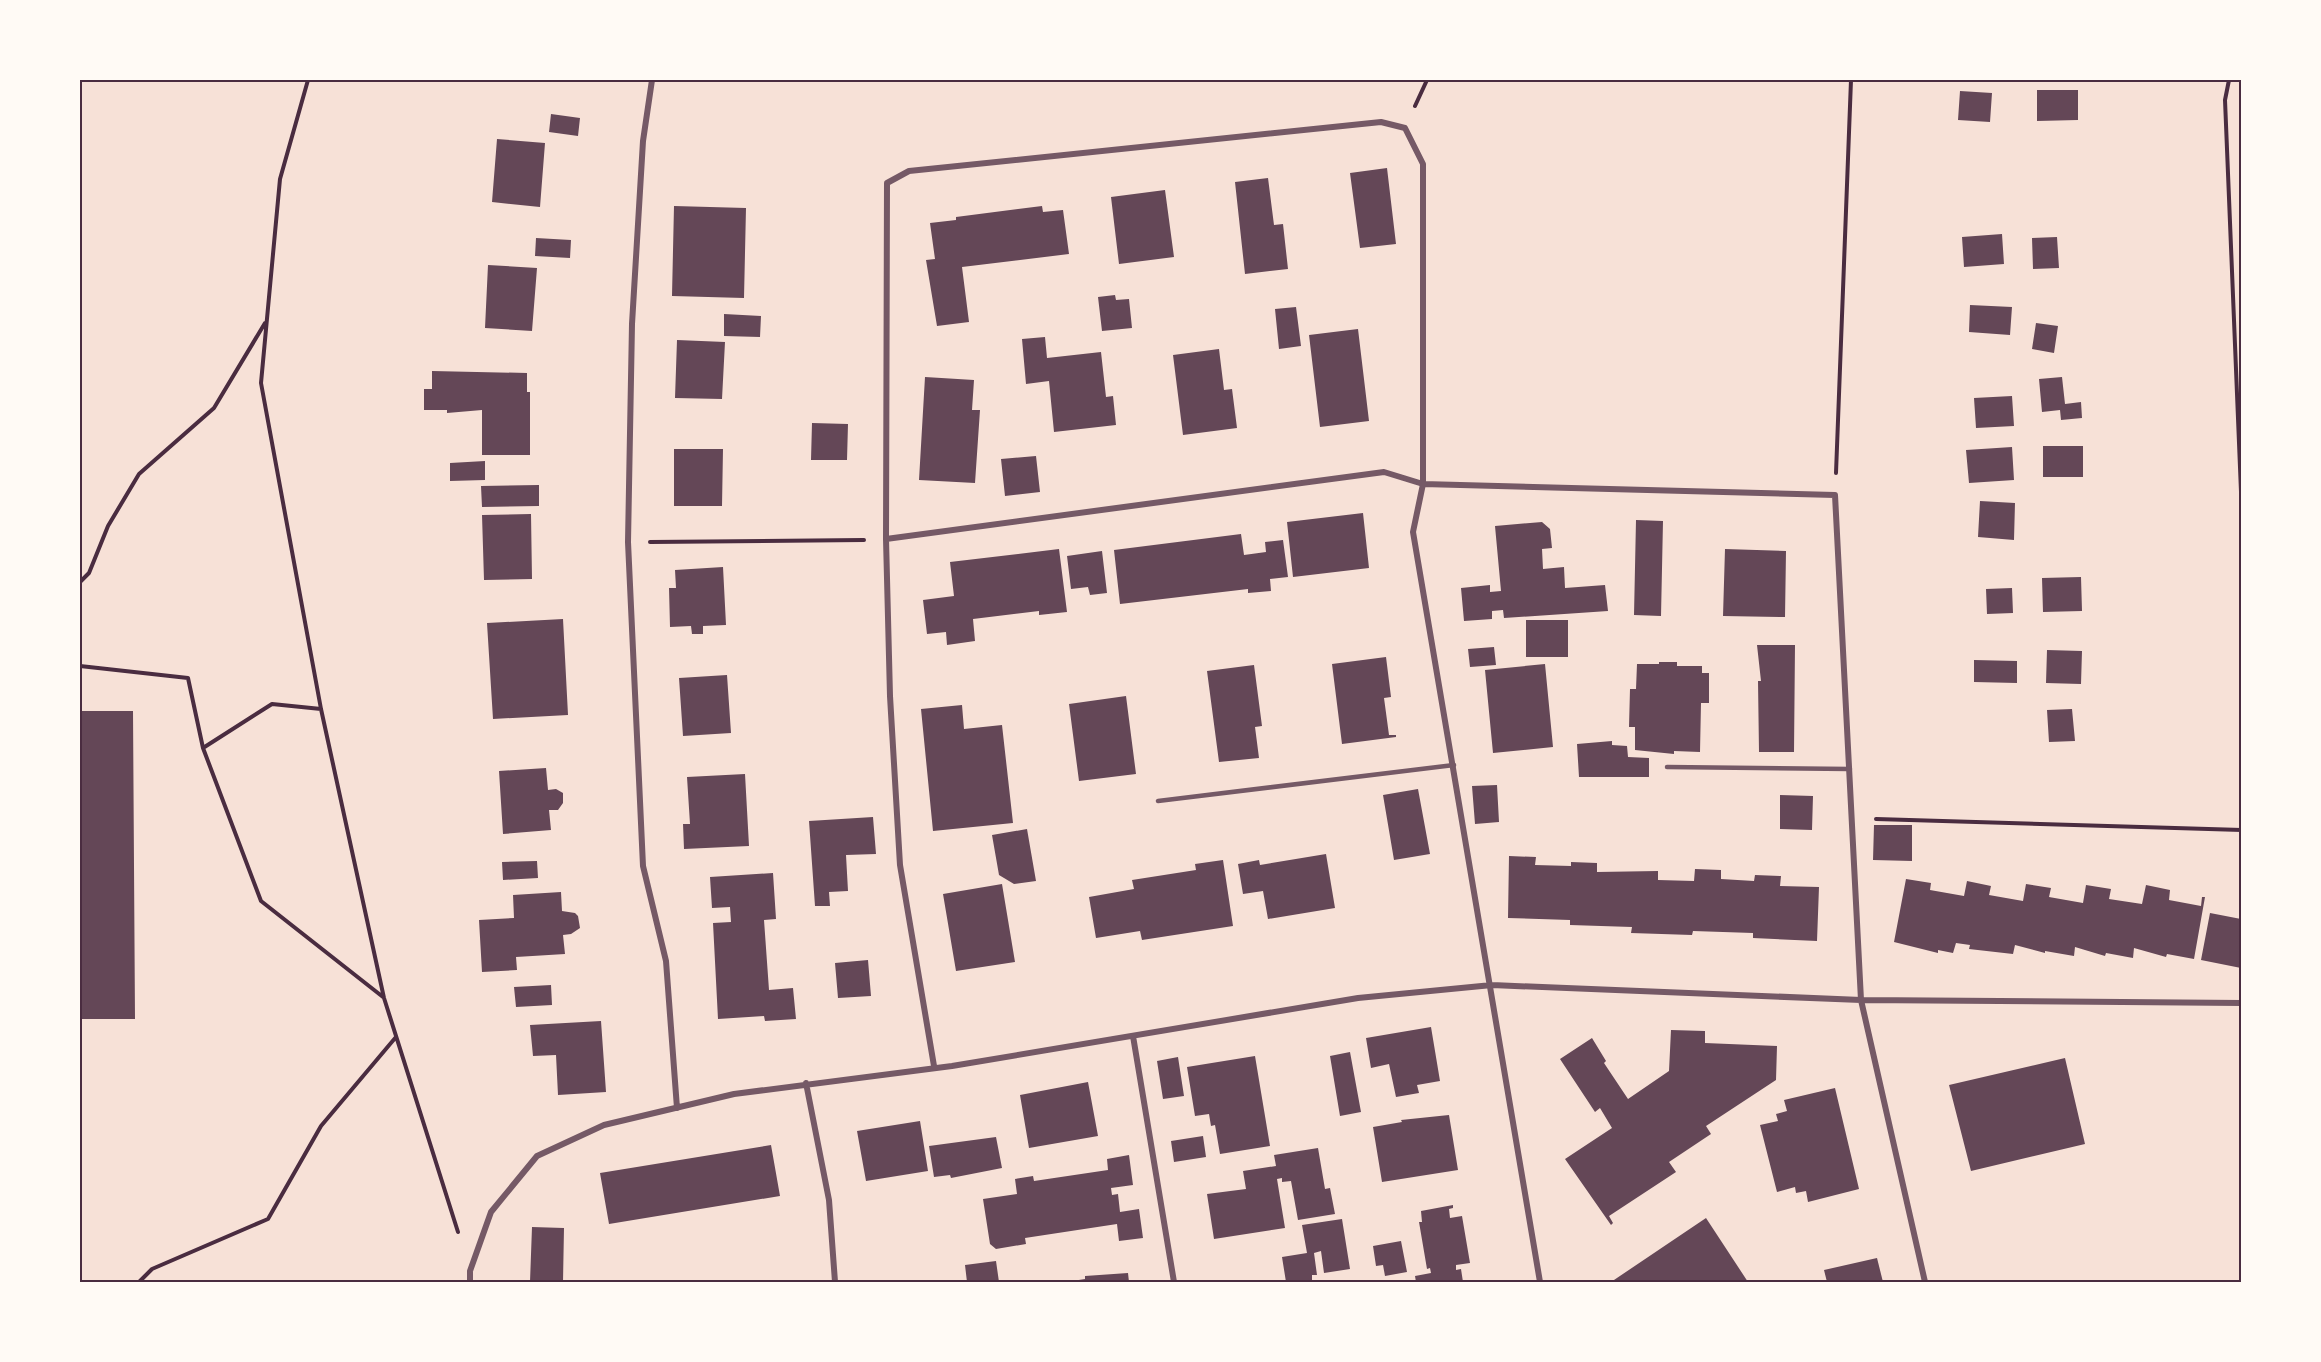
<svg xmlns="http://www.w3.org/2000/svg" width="2321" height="1362" font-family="'Source Sans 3',sans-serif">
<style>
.building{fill:#644757}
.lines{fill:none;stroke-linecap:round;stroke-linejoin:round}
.path{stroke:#4a2c40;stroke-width:4}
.service{stroke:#755966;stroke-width:4.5}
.minor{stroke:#755966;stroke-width:6}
.neatline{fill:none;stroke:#4a2c40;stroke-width:2}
</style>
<rect width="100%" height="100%" fill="#f7e1d7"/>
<path class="building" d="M2037 90H2078V120L2037 121Z
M1960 91 1992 93 1990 122 1958 120Z
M551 114 580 118 578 136 549 132Z
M497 139 545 143 540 207 492 202Z
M1387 168 1396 244 1360 248 1350 173Z
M1268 178 1274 225 1283 224 1288 269 1245 274 1235 182Z
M1165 190 1174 257 1119 264 1111 197Z
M674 206 746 208 744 298 672 296Z
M1042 206 1043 212 1063 210 1069 254 962 267 969 322 937 326 926 260 935 259 930 223 956 220V217Z
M2002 234 2004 264 1964 267 1962 237Z
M2057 237 2059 268 2033 269 2032 238Z
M536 238 571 240 570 258 535 256Z
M488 265 537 268 532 331 485 328Z
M1115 295 1116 300 1129 299 1132 328 1102 331 1098 297Z
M1970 305 2012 307 2010 335 1969 332Z
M1296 307 1301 346 1279 349 1275 309Z
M724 314 761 316 760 337 724 336Z
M2036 323 2058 326 2054 353 2032 349Z
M1358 329 1369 421 1320 427 1309 335Z
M1045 337 1047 358 1101 352 1106 397 1113 396 1116 425 1054 432 1049 381 1026 384 1022 339Z
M677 340 725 342 722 399 675 398Z
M1219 349 1224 390 1232 389 1237 428 1183 435 1173 355Z
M432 371 527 373V392H530V455H482V410L447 413V410H424V389H432Z
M925 377 974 380 972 410H980L975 483 919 480Z
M2062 377 2065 404 2081 402 2082 418 2061 420 2060 410 2042 412 2039 379Z
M2012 396 2014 426 1976 428 1974 398Z
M812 423 848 424 847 460H811Z
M2043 446H2083V477H2043Z
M2012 447 2014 480 1969 483 1966 450Z
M674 449H723L722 506H674Z
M1036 456 1040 492 1005 496 1001 459Z
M485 461V480L450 481V463Z
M539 485V506L482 507 481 486Z
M1980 501 2015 503 2014 540 1978 537Z
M1363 513 1369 568 1293 577 1287 522Z
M531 514 532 579 484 580 482 515Z
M1636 520 1663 521 1661 616 1634 615Z
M1542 522 1550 529 1552 548 1542 549 1543 569 1564 567 1565 588 1605 585 1608 611 1504 618 1503 610 1492 611V619L1464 621 1461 588 1490 585V592L1501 591 1495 526Z
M1241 534 1244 555 1266 552 1265 542 1283 540 1288 577 1270 579 1271 591 1248 593V589L1120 604 1114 550Z
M1059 549 1067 612 1039 615V611L973 619 975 641 947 645 946 632 927 634 923 600 954 596 950 562Z
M1725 549 1786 551 1785 617 1723 616Z
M1102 551 1107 593 1090 595 1088 587 1071 589 1067 556Z
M723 567 726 625 703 626V634H692L691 626 670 627 669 588H676L675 570Z
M2081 577 2082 611 2043 612 2042 578Z
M2012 588 2013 613 1987 614 1986 589Z
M563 619 568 715 493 719 487 623Z
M1526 620H1568V657H1526Z
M1757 645H1795L1794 752H1759L1758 681H1761Z
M1494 647 1496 665 1470 667 1468 649Z
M2047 650 2082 651 2081 684 2046 683Z
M1386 657 1391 697 1384 698 1389 735H1396V737L1342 744 1332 664Z
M1974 660 2017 661V683L1974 682Z
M1659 662H1677V666H1702V673H1709V703H1701L1700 752 1674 751V754L1635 750V727H1629L1630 689H1636L1637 664H1659Z
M1545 664 1553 747 1493 753 1485 670Z
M1254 665 1262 726 1255 727 1259 758 1219 762 1207 671Z
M727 675 731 733 683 736 679 678Z
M1126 696 1136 774 1079 781 1069 704Z
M962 705 964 729 1002 725 1013 823 933 831 921 709Z
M2072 709 2075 741 2049 742 2047 710Z
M80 711H133L135 1019H80Z
M1612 741V745L1627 746 1628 757 1649 758V777H1579L1577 744Z
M546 768 548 790 556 789 563 793V803L558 810H549L551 830 503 834 499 771Z
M745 774 749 846 684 849 683 824H690L687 777Z
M1497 785 1499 822 1475 824 1472 786Z
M1418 789 1430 854 1394 860 1383 795Z
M1780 795 1813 796 1812 830 1780 829Z
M873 817 876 854 846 855 848 891 829 892 830 906H815L809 821Z
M1874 825H1912V861L1873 860Z
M1027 829 1036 881 1014 884 999 875 992 835Z
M1326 854 1335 908 1268 919 1263 891 1243 894 1238 864 1259 860 1260 865Z
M1509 856 1536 857 1535 865 1571 866V862L1597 863V872L1658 871V880L1694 881 1695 869 1721 870V879L1754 881 1755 875 1781 876 1780 886 1819 887 1817 941 1753 938V933L1693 931 1692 935 1631 933 1632 927 1570 925V920L1508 918Z
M1223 860 1233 926 1142 940 1140 931 1096 938 1089 897 1134 889 1132 880 1196 870 1195 864Z
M537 861 538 878 503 880 502 862Z
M773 873 776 919 764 920 769 990 793 988 796 1019 765 1021 764 1016 718 1019 713 923 731 922 730 907 712 908 710 877Z
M1906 879 1931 883 1930 890 1964 896 1967 881 1991 886 1989 895 2023 901 2026 884 2051 888 2049 897 2083 903 2086 885 2111 889 2109 899 2142 904 2146 885 2170 890 2169 900 2201 906 2202 897H2205L2194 959 2167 954 2166 957 2134 948 2133 958 2106 953 2105 956 2075 947 2074 956 2045 951V953L2015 945 2013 954 1969 949 1970 945 1956 943 1953 953 1938 950V953L1894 942Z
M1002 884 1015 962 956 971 943 894Z
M561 892 562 911 575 913 578 916 580 928 571 934 563 935 565 954 516 957 517 970 482 972 479 920 514 918 513 895Z
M2210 913 2241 919V968L2201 960Z
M868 960 871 996 838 998 835 963Z
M551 985 552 1005 516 1007 514 987Z
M601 1021 606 1092 558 1095 556 1055 533 1056 530 1025Z
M1431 1027 1440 1081 1417 1085 1419 1093 1396 1097 1389 1064 1371 1068 1366 1038Z
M1671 1030 1705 1031V1043L1777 1046 1776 1080 1706 1126 1711 1134 1669 1162 1676 1172 1609 1216 1613 1223 1611 1225 1565 1159 1612 1128 1600 1108 1595 1112 1560 1059 1592 1038 1606 1061 1604 1063 1628 1099 1669 1071Z
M1350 1052 1361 1112 1340 1116 1330 1056Z
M1255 1056 1270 1146 1220 1154 1215 1125 1211 1126 1209 1114 1195 1116 1187 1067Z
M1178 1057 1184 1096 1163 1099 1157 1061Z
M2065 1058 2085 1144 1971 1171 1949 1085Z
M1088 1082 1098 1136 1029 1148 1020 1095Z
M1835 1088 1859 1189 1808 1202 1806 1191 1796 1193 1795 1187 1777 1192 1760 1125 1778 1121 1776 1114 1787 1111 1784 1100Z
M1449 1115 1458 1170 1382 1182 1373 1127 1402 1122 1401 1120Z
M920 1121 928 1171 866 1181 857 1131Z
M1203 1136 1206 1157 1174 1162 1171 1141Z
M996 1137 1002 1168 951 1178 950 1175 934 1177 929 1146Z
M771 1145 780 1196 609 1224 600 1173Z
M1318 1148 1325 1189 1330 1188 1335 1214 1298 1220 1291 1181 1282 1182V1178L1277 1179 1285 1228 1214 1239 1207 1194 1246 1189 1243 1171 1276 1166 1274 1155Z
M1129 1155 1133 1185 1111 1188 1112 1195 1118 1194 1120 1212 1139 1209 1143 1238 1119 1241 1117 1224 1025 1238 1026 1244 996 1249 990 1244 983 1199 1017 1194 1015 1179 1033 1176 1034 1181 1108 1170 1107 1159Z
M1453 1205V1208L1449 1209 1450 1218 1462 1216 1470 1263 1456 1265V1270L1461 1269 1463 1282H1416L1415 1276 1431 1273 1430 1268 1427 1269 1419 1222H1422L1421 1211Z
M1706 1218 1748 1282H1611Z
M1342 1219 1350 1269 1324 1273 1321 1251 1314 1253 1317 1275H1312V1282H1286L1282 1257 1307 1253 1302 1225Z
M532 1227 564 1228 563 1282H530Z
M1401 1241 1407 1272 1385 1276 1383 1265 1376 1266 1373 1246Z
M1877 1258 1883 1282H1827L1824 1270Z
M996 1261 999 1282H967L965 1265Z
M1128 1273 1129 1282H1066L1085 1279V1276Z"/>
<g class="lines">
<path class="path" d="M308 80 280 179 261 383 321 709 384 998 458 1232
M2229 80 2225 100 2242 516
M1415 106 1427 80
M1836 473 1851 80
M650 542 864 540
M80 582 89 573 108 526 139 474 214 408 265 323
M80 666 188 678 203 748 261 901 383 997
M203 748 272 704 321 709
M1876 819 2242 830
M139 1282 152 1269 268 1219 321 1126 396 1037"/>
<path class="service" d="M1667 767 1850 769
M1158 801 1454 765"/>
<path class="minor" d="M652 80 643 141 632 324 628 542 643 866 666 961 677 1108
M886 539 1384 472 1423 484 1835 495 1861 1000 1925 1282
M1133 1036 1174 1282
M934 1066 900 865 890 696 886 539 887 183 909 171 1381 122 1405 128 1423 164V484L1413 532 1540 1282
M806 1083 829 1200 835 1282
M470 1282V1271L491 1212 537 1156 604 1125 734 1094 952 1066 1358 998 1492 985 1861 1000 2242 1003"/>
</g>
<rect width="2321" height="1362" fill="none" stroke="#fffaf5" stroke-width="162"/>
<rect x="81" y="81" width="2159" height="1200" class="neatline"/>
</svg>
